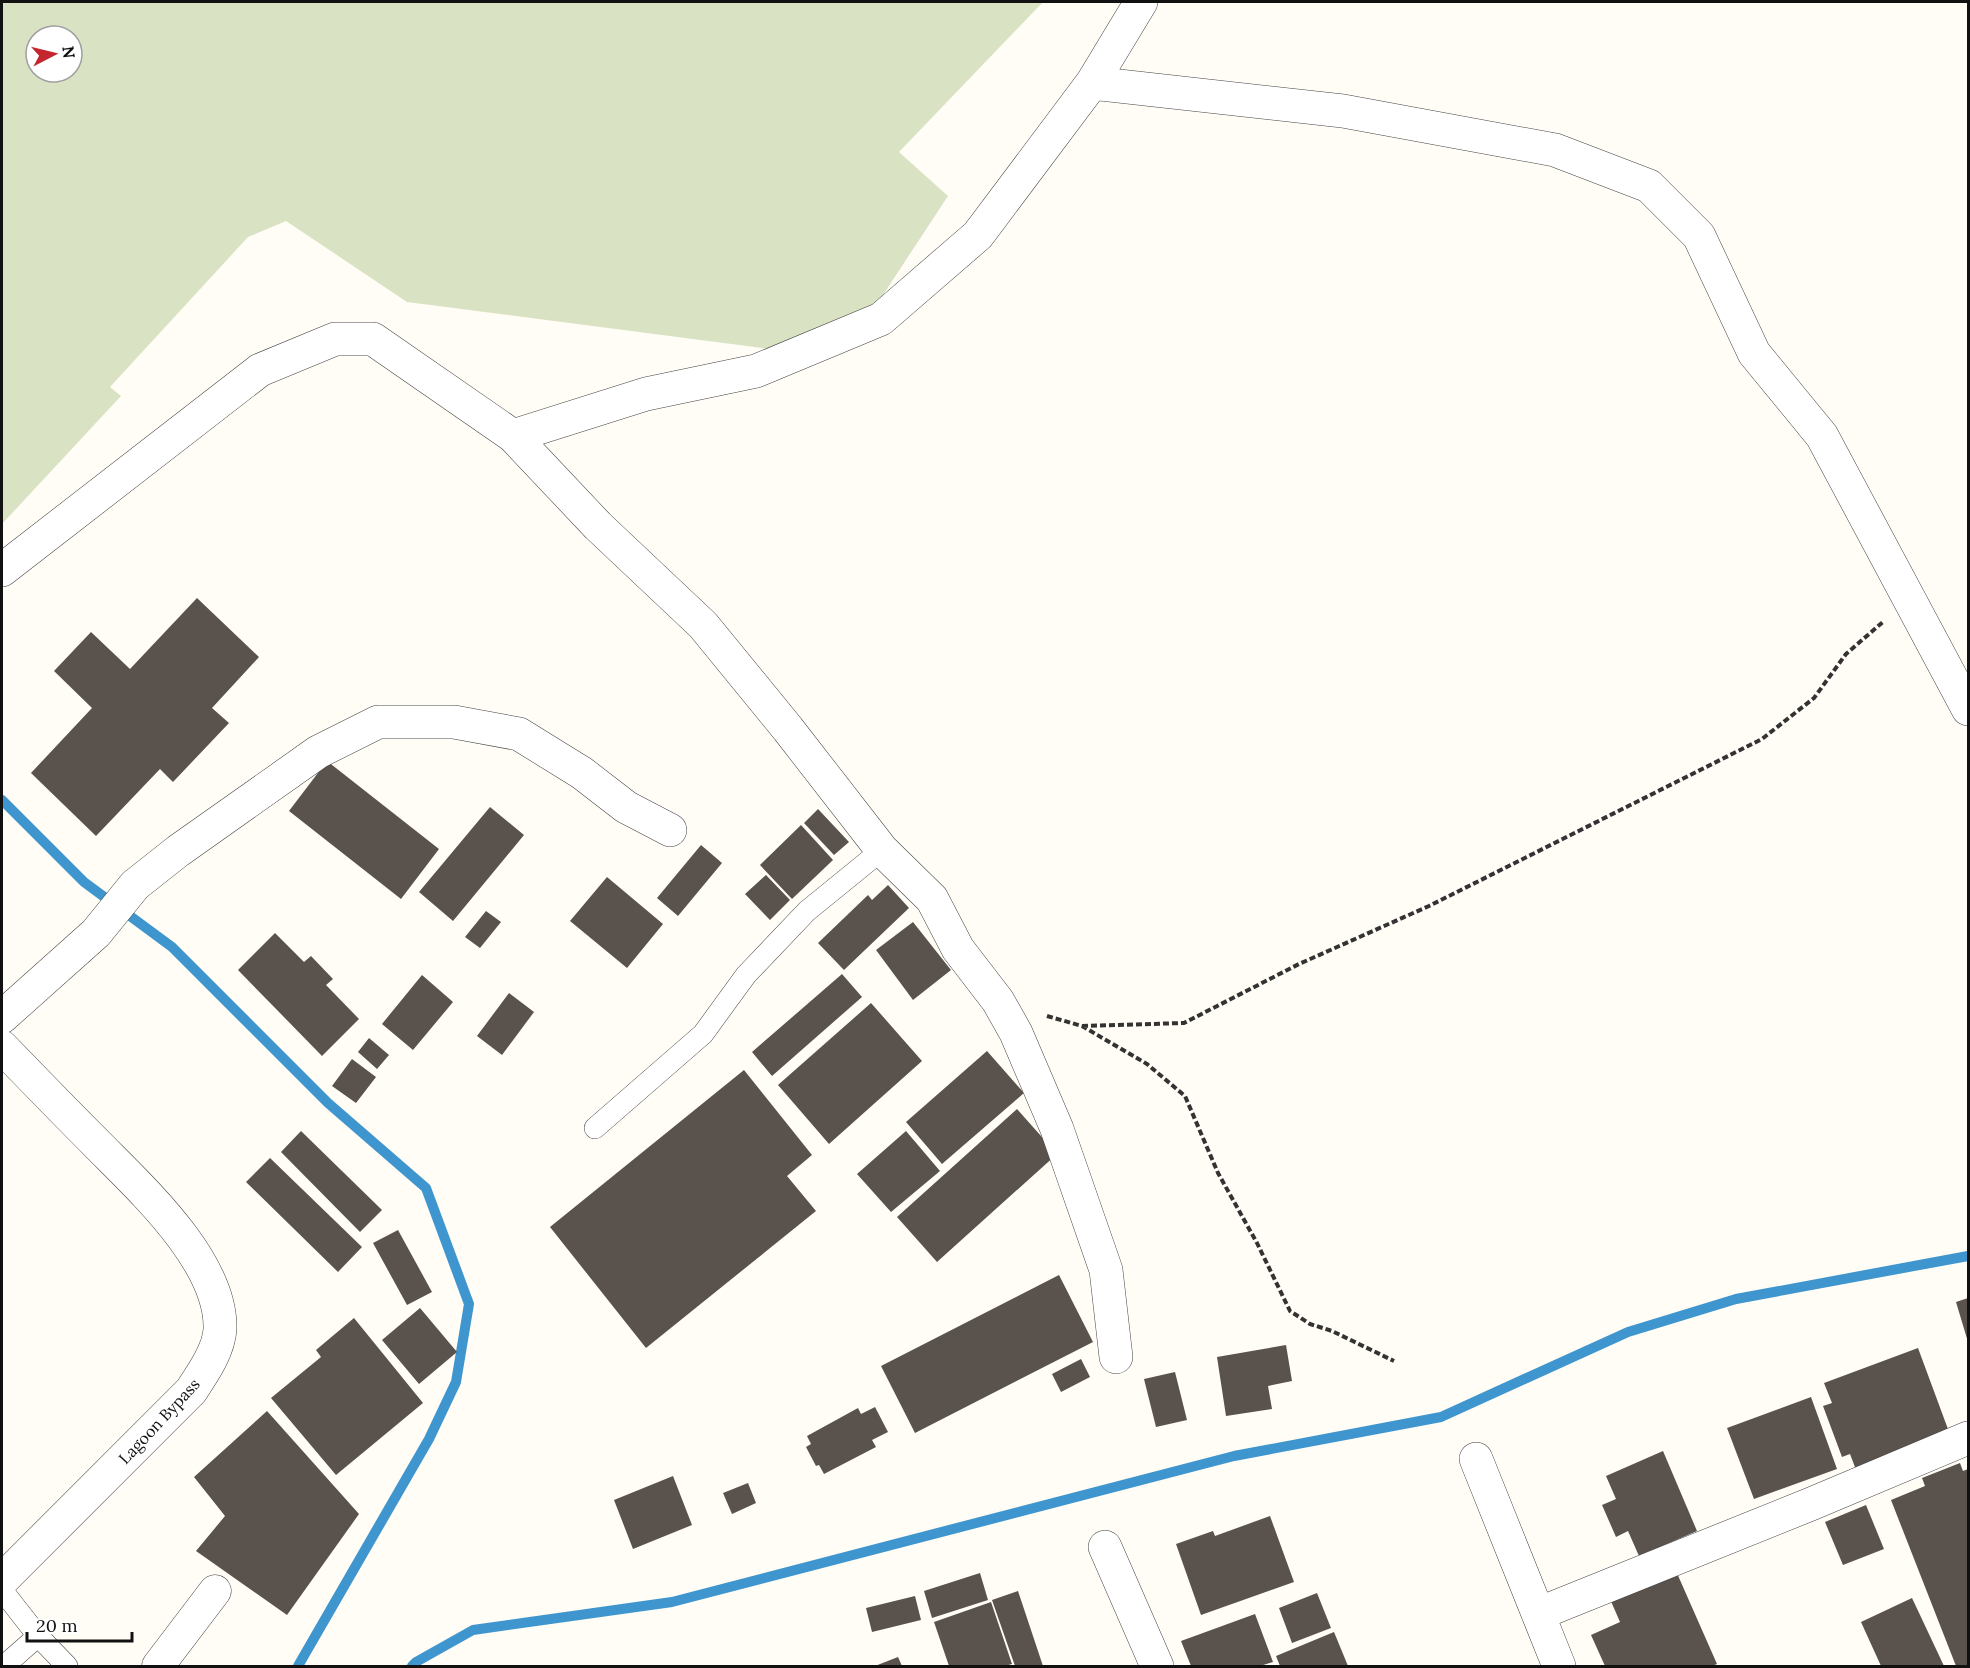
<svg xmlns="http://www.w3.org/2000/svg" width="1970" height="1668" font-family="Lora,serif">
<style>
.cemetery{fill:#d9e3c4;fill-rule:evenodd}
.lines{fill:none;stroke-linecap:round;stroke-linejoin:round}
.stream{stroke:#3f96cf;stroke-width:10}
.building{fill:#5a524d}
.service-casing{stroke:#444;stroke-width:22}
.pedestrian-casing{stroke:#444;stroke-width:33}
.minor-casing{stroke:#444;stroke-width:34}
.tertiary-casing{stroke:#444;stroke-width:34}
.path{stroke:#333;stroke-width:4;stroke-dasharray:6 3;stroke-linecap:butt}
.service{stroke:#fff;stroke-width:21}
.pedestrian{stroke:#fff;stroke-width:32}
.minor{stroke:#fff;stroke-width:33}
.tertiary{stroke:#fff;stroke-width:33}
.labels{text-anchor:middle;dominant-baseline:central;stroke-width:6;stroke-linejoin:round;paint-order:stroke}
.street-label{font-size:16px;fill:#111;stroke:#fff}
</style>
<rect width="100%" height="100%" fill="#fffdf5"/>
<path class="cemetery" d="M2 2H1043L899 152 948 196 877 304 778 350 407 302 286 221 248 237 110 387 121 396 2 524ZM36 36H72V72H36Z"/>
<g class="lines">
<path class="stream" d="M2 800 84 882 172 947 328 1103 426 1188 469 1304 456 1382 429 1439 298 1666
M412 1666 416 1662 473 1630 672 1602 1234 1456 1441 1417 1628 1332 1736 1299 1968 1256"/>
</g>
<path class="building" d="M197 598 259 657 212 708 229 723 173 782 160 769 96 836 31 773 92 708 54 671 91 632 130 669Z
M327 761 439 849 401 899 289 811Z
M490 807 524 835 453 921 419 892Z
M818 809 849 842 834 855 804 823Z
M801 825 833 860 792 899 760 865Z
M701 845 722 863 678 916 657 898Z
M766 875 790 900 770 920 745 894Z
M607 877 663 924 627 968 570 921Z
M888 885 909 908 844 970 818 943 868 895 872 900Z
M486 911 501 922 480 948 465 937Z
M913 922 951 970 913 1000 876 950Z
M275 933 304 962 311 956 333 979 326 985 359 1019 322 1056 238 970Z
M842 974 862 997 772 1076 752 1052Z
M422 975 453 1002 413 1050 382 1024Z
M509 993 534 1012 502 1055 477 1036Z
M871 1003 922 1061 829 1144 778 1085Z
M369 1038 389 1055 377 1069 358 1052Z
M987 1051 1024 1093 942 1164 906 1122Z
M352 1059 376 1077 356 1103 332 1086Z
M744 1070 812 1155 787 1176 816 1211 646 1348 550 1227Z
M1017 1109 1057 1154 937 1262 897 1217Z
M301 1131 382 1210 360 1232 281 1152Z
M906 1131 940 1171 891 1212 857 1174Z
M270 1158 362 1247 338 1272 246 1182Z
M398 1230 432 1292 407 1305 373 1243Z
M1059 1275 1093 1342 915 1433 881 1366Z
M1968 1298V1342L1956 1302Z
M420 1308 457 1352 419 1384 382 1340Z
M354 1318 423 1403 336 1475 271 1398 321 1357 316 1350Z
M1286 1345 1292 1381 1268 1386 1272 1409 1226 1416 1217 1357Z
M1918 1348 1952 1440 1858 1475 1850 1454 1842 1457 1823 1406 1832 1403 1824 1383Z
M1081 1359 1090 1377 1061 1392 1052 1374Z
M1175 1372 1187 1420 1156 1427 1144 1379Z
M1811 1397 1837 1469 1754 1499 1727 1428Z
M875 1407 888 1432 872 1440 876 1447 824 1474 819 1465 816 1466 806 1447 811 1444 807 1436 858 1408 861 1414Z
M267 1411 359 1514 287 1615 196 1551 225 1516 194 1477Z
M1663 1451 1697 1531 1639 1556 1628 1531 1616 1537 1602 1505 1616 1499 1606 1476Z
M1960 1463 1963 1471 1968 1469V1666H1956L1891 1500 1925 1486 1922 1478Z
M673 1476 692 1525 633 1549 614 1500Z
M748 1483 756 1503 732 1514 723 1493Z
M1866 1505 1884 1549 1843 1565 1825 1522Z
M1270 1516 1294 1582 1201 1615 1176 1544 1213 1531 1215 1536Z
M1676 1571 1717 1664 1712 1666H1605L1591 1635 1620 1622 1610 1599Z
M980 1573 988 1600 932 1618 924 1591Z
M1018 1591 1043 1666H1015L992 1600Z
M1317 1593 1331 1628 1292 1643 1279 1608Z
M915 1596 921 1620 872 1632 866 1608Z
M1912 1598 1944 1666H1881L1861 1622Z
M991 1602 1012 1664 1005 1666H949L934 1622Z
M1255 1614 1273 1662 1260 1666H1191L1181 1641Z
M1334 1632 1348 1666H1280L1276 1656Z
M898 1657 902 1666H875Z"/>
<g class="lines">
<defs>
<path id="service" d="M595 1128 703 1034 746 975 807 911 882 850
M2 1590 38 1636 67 1666
M4 1666 38 1636"/>
<path id="pedestrian" d="M158 1666 215 1591"/>
<path id="minor" d="M1092 83 1343 111 1555 150 1649 186 1699 236 1754 353 1822 436 1968 709
M513 436 646 394 756 371 881 319 978 235 1092 83 1141 2
M2 570 260 370 335 339H373L513 436 598 526 703 625 788 729 882 850 932 899 958 949 998 1001 1016 1033 1057 1129 1106 1270 1116 1357
M2 1017 96 933 135 885 178 851 318 752 378 722H454L519 734 582 773 626 807 670 830
M1476 1459 1559 1666
M1105 1547 1157 1666
M1538 1614 1811 1504 1968 1438"/>
<path id="tertiary" d="M2 1047C33 1079 64 1111 95 1142 139 1187 222 1261 220 1329 219 1350 203 1373 191 1391L2 1580"/>
</defs>
<use href="#service" class="service-casing"/>
<use href="#pedestrian" class="pedestrian-casing"/>
<use href="#minor" class="minor-casing"/>
<use href="#tertiary" class="tertiary-casing"/>
<path class="path" d="M1047 1016 1082 1026 1147 1064 1185 1096 1218 1173 1257 1243 1290 1311 1310 1324 1332 1331 1394 1361
M1082 1026 1184 1023 1299 964 1429 906 1762 739 1814 698 1846 654 1884 621"/>
<use href="#service" class="service"/>
<use href="#pedestrian" class="pedestrian"/>
<use href="#minor" class="minor"/>
<use href="#tertiary" class="tertiary"/>
</g>
<g class="labels">
<g class="street-label">
<text transform="translate(159 1421) rotate(-47)">Lagoon Bypass</text>
</g>
</g>
<rect width="1970" height="1668" fill="none" stroke="#111111" stroke-width="6"/>
<g transform="translate(54 54) rotate(83)"><circle r="28" fill="#ffffff" stroke="#a0a0a0" stroke-width="1.5"/>
<path d="M0-4.5L10 22L0 15L-10 22Z" fill="#c4262e"/>
<text y="-9" font-size="16" font-weight="bold" text-anchor="middle" fill="#111111">N</text>
</g>
<path d="M27 1632v9h105v-9" fill="none" stroke="#111111" stroke-width="3"/>
<text x="36" y="1632" font-size="18" fill="#111111" stroke="#ffffff" stroke-width="4.5" paint-order="stroke">20 m</text>
</svg>
